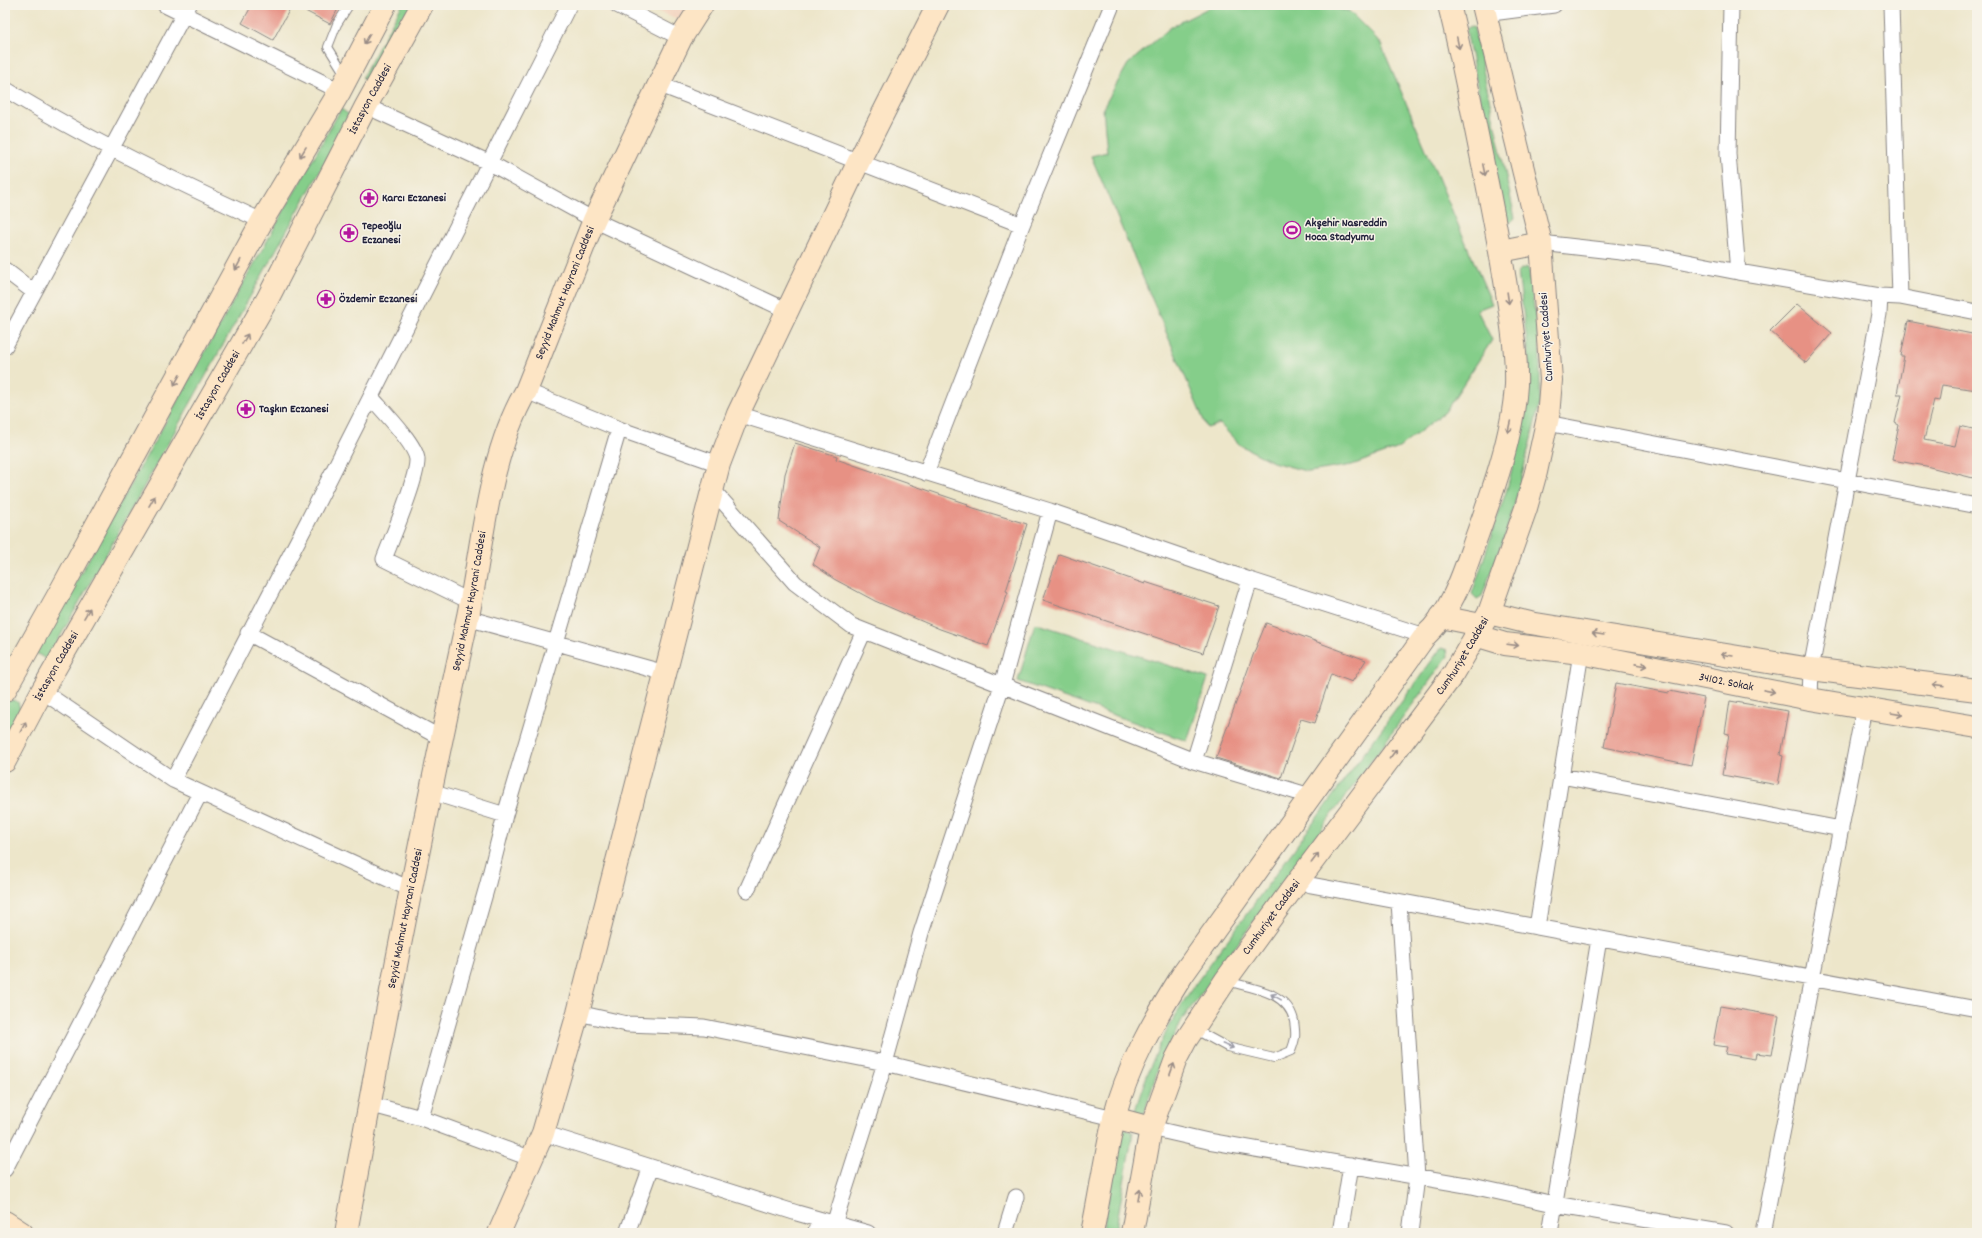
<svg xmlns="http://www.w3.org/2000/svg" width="1982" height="1238" font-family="Dekko,sans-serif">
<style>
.built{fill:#f3d4bf}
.green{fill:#85ce8a;stroke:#547862}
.building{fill:#e79184}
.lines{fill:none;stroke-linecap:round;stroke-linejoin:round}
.lane-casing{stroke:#888482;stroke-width:10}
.street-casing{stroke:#888482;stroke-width:17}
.secondary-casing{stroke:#888482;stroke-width:24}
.lane{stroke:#fff;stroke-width:8}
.street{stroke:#fff;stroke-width:15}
.secondary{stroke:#fde5c5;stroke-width:22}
.oneway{stroke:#9a8d87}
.oneway2{stroke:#9c9ca7}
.labels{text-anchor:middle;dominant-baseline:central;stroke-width:3;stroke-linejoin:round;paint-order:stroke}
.street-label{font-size:12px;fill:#22223b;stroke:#f7f3e8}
.poi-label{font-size:12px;font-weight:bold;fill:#22223b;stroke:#f7f3e8;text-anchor:start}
</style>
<rect width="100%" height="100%" fill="#f7f3e8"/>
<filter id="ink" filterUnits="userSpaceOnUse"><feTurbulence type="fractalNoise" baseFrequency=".025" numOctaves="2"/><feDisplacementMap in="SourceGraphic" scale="8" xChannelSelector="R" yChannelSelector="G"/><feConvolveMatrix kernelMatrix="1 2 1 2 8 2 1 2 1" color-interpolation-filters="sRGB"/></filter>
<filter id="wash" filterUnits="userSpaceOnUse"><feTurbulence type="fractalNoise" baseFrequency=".012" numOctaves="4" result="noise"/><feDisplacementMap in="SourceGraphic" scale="16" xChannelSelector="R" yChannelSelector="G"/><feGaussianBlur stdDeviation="0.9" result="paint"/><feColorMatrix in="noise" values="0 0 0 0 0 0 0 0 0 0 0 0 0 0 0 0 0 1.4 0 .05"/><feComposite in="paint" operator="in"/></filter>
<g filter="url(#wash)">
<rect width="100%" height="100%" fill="#ede6ca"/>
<path class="built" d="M643 5H693L683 22Z"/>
<path class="green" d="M402 5H415L371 84 362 78Z
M1214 5H1317L1349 11 1380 42 1492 304 1477 310 1492 340 1445 412 1399 448 1352 465 1309 472 1273 462 1240 445 1220 424 1207 428 1091 156 1107 152 1103 108 1128 64 1171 27Z
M1471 26 1474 28 1515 218 1510 223 1504 221 1466 29Z
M341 109 351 116 47 660 36 653Z
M1527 267 1529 271 1540 351V402L1518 492 1505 535 1482 596 1477 599 1472 594 1507 489 1527 408 1530 391 1529 357 1518 272 1521 269Z
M1035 623 1208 678 1187 741 1018 681Z
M1441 648 1447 650 1448 656 1182 1020 1159 1066 1143 1117 1134 1114C1149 1065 1163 1033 1191 990Z
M13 700 18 702 20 709 5 735V706L8 701Z
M1124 1129 1133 1132 1115 1233H1102L1121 1132Z"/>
<g id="blocks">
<path class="building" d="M252 5H292L273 40 242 23Z
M294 5H340L330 24Z
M1797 304 1832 333 1806 363 1770 331Z
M1908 321 1977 335V390L1942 385 1939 401 1934 400 1924 440 1955 446 1960 426 1977 430V479L1926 466 1892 460 1899 425 1895 423 1902 394H1897L1904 356H1901Z
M795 443 837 456 836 459 968 504 967 506 1027 524 1006 591 1008 592 988 646 940 629 875 601 834 579 813 564 820 547 779 521 785 474Z
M1059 554 1145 584V582L1219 606 1203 653 1043 600Z
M1266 623 1366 660 1352 682 1331 674 1315 723 1301 719 1281 778 1216 758 1255 650Z
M1616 683 1669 693 1670 691 1704 698 1691 765 1604 747Z
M1730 701 1788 711 1780 755 1783 756 1778 785 1722 775 1729 734 1725 733Z
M1720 1006 1779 1016 1772 1055 1756 1053 1755 1059 1725 1054 1727 1047 1713 1045Z"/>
</g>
</g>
<g filter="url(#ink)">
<use href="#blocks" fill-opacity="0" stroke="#888482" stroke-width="1"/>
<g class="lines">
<defs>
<path id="lane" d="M346 76 328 47 337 24 349 5
M1194 1029 1227 1047 1274 1058 1291 1051C1296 1038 1296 1035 1294 1021 1288 991 1251 988 1226 981"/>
<path id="street" d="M165 5 340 91
M617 5 681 38
M1731 5 1728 154 1738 272
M1891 5 1900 297
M1484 14 1554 5
M658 84 1022 225
M5 89C87 139 175 181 262 221
M366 106 490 163 594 220 788 311
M1541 243 1656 256 1738 272 1880 296 1900 297 1977 312
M5 270 34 292
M5 346 189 5
M526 391 619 429 719 464
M371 397C382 410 415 443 417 459 418 477 392 538 384 559L471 602
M738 414 1050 511 1250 580 1425 636
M1547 423 1977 506
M926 473 1022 225 1112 5
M712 489 795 583 852 626 1194 761 1310 796
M467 618 665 673
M248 633 441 738
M42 691 173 780 412 890
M1810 699 1811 669 1879 314 1880 296
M1194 761 1250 580
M1561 776 1841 829
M173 780 308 521 569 5
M431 792 505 815
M1299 880 1311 885 1977 1009
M747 890 864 631
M1399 902 1417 1177 1410 1233
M1537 927 1581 653
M578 1013 627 1024 704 1027 885 1063 1114 1118
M369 1104 421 1118 532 1159
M421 1118 488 883 505 815 619 429
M1151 1128 1208 1141 1472 1186 1554 1204 1726 1233
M543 1133 797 1213 868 1233
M5 1169 200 793
M834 1224 885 1063 921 933 1002 685 1050 511
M627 1233 651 1167
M815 1233 820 1220
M1005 1233 1016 1197
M1340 1233 1351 1165
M1550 1233 1599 939
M1763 1233 1864 708"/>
<g id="secondary">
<path d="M1501 251 1541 243"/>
<path d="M1489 613 1530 623 1811 669 1977 690"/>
<path d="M1441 617 1481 625"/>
<path id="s1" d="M1475 635 1505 644 1581 653 1810 699 1977 727"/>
<path d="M5 690 60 592 262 221 340 91 385 5"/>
<path id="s2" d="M5 761 42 691 268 298 366 106 422 5"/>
<path d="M1114 1118 1151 1128"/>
<path d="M5 1222 22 1233"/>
<path id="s3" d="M346 1233C383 1027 423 821 468 616 483 543 488 457 526 391L594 220 681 38 702 5"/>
<path d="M499 1233 543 1133 578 1013 719 464 738 414 859 161 938 5"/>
<path d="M1092 1233C1100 1195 1105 1157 1114 1119 1127 1067 1154 1020 1183 974L1425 636C1452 612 1464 572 1476 538 1493 491 1513 435 1516 385 1517 359 1513 332 1509 306 1503 264 1495 224 1487 183 1474 123 1464 63 1449 5"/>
<path id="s4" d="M1132 1233 1151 1128 1176 1059 1186 1040 1225 981 1292 889 1454 673 1489 613 1526 508 1536 472 1548 417 1551 380 1541 243 1483 5"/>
</g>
</defs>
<use href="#lane" class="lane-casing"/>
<use href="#street" class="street-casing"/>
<use href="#secondary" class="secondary-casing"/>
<use href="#lane" class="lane"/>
<use href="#street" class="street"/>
<use href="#secondary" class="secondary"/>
</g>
<defs><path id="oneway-shaft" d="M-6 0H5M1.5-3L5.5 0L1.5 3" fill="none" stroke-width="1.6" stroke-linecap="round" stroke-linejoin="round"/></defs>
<g class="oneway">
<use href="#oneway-shaft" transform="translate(367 39) rotate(119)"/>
<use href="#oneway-shaft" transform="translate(1458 43) rotate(78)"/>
<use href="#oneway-shaft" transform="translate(303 152) rotate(121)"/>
<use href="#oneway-shaft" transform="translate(1484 170) rotate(78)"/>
<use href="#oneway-shaft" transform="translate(238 265) rotate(118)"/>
<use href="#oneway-shaft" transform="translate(1508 298) rotate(82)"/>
<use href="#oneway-shaft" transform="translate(245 339) rotate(-60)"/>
<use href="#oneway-shaft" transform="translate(177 380) rotate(119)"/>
<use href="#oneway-shaft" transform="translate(1509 427) rotate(103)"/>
<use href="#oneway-shaft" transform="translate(152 501) rotate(-60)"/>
<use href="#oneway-shaft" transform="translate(87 613) rotate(-60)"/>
<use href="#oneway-shaft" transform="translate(1598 634) rotate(-171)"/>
<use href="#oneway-shaft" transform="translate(1513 645) rotate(7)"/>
<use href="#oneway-shaft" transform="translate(1727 655) rotate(-171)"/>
<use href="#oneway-shaft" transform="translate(1641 665) rotate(11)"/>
<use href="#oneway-shaft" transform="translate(1938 685) rotate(-173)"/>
<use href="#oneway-shaft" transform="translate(1769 691) rotate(11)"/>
<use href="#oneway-shaft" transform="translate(1897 714) rotate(10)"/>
<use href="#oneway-shaft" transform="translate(23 727) rotate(-62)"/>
<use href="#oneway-shaft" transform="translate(1393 754) rotate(-53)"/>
<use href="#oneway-shaft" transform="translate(1315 858) rotate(-53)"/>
<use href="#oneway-shaft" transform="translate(1172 1069) rotate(-70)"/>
<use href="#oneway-shaft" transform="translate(1139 1195) rotate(-80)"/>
</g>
<g class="oneway2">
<use href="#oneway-shaft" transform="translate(1276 997) rotate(-151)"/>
<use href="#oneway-shaft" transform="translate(1228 1046) rotate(20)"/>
</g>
</g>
<defs>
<symbol id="pharmacy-ring" viewBox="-11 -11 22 22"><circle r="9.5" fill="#f7f3e8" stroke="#b5179e" stroke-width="1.5"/><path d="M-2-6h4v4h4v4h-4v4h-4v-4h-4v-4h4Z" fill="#b5179e"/></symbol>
<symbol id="stadium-ring" viewBox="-11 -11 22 22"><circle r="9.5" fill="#f7f3e8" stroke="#b5179e" stroke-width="1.5"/><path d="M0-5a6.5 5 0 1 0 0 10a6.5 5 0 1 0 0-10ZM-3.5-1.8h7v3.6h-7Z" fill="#b5179e"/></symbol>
</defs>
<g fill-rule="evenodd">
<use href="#pharmacy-ring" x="359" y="188" width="20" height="20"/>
<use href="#stadium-ring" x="1282" y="220" width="20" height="20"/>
<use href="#pharmacy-ring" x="339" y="223" width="20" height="20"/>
<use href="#pharmacy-ring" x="316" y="289" width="20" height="20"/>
<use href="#pharmacy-ring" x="236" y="399" width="20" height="20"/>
</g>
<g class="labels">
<g class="street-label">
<text stroke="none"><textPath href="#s2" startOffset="756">İstasyon Caddesi</textPath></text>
<text stroke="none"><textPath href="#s3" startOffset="968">Seyyid Mahmut Hayrani Caddesi</textPath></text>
<text transform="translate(1547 337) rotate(-94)">Cumhuriyet Caddesi</text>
<text stroke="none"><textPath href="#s2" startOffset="432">İstasyon Caddesi</textPath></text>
<text stroke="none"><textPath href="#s3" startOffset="644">Seyyid Mahmut Hayrani Caddesi</textPath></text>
<text stroke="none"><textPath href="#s4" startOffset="675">Cumhuriyet Caddesi</textPath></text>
<text stroke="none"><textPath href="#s2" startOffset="108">İstasyon Caddesi</textPath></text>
<text stroke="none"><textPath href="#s1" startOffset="256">34102. Sokak</textPath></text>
<text stroke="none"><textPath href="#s4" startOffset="351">Cumhuriyet Caddesi</textPath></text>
<text stroke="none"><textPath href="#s3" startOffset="320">Seyyid Mahmut Hayrani Caddesi</textPath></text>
</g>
<g class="poi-label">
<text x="382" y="198">Karcı Eczanesi</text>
<text x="1305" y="223">Akşehir Nasreddin<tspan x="1305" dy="14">Hoca Stadyumu</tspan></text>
<text x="362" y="226">Tepeoğlu<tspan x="362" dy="14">Eczanesi</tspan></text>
<text x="339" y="299">Özdemir Eczanesi</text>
<text x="259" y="409">Taşkın Eczanesi</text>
</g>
</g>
<rect width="1982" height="1238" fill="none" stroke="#f7f3e8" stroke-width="20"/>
</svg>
